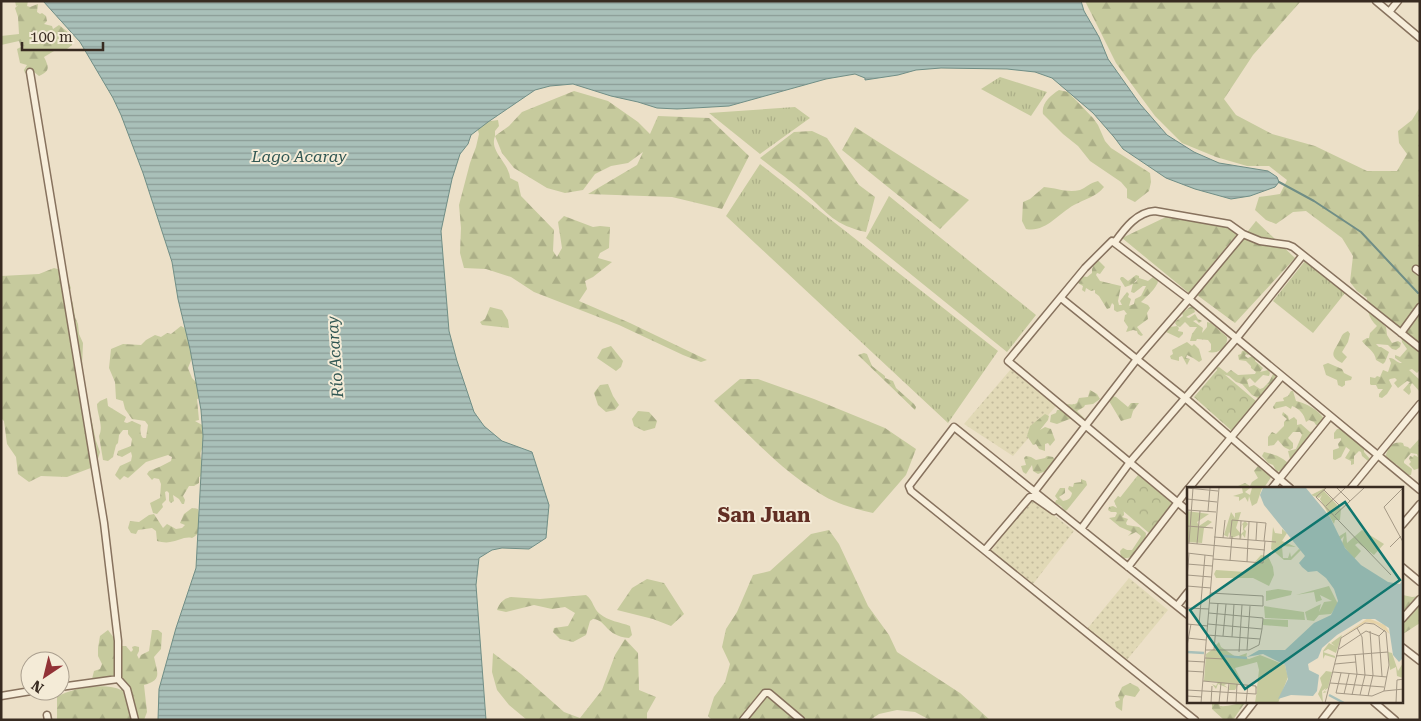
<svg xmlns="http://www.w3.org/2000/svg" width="1421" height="721" font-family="'Roboto Serif',serif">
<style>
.farmland{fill:url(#farmland-dots)}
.grass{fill:url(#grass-tufts)}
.forest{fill:url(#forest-firs)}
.park{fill:url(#park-crowns)}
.water{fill:url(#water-rules);stroke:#708e86}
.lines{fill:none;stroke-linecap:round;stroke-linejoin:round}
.stream{stroke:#708e86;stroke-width:2}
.street-casing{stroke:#87725e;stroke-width:9}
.street{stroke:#f7eedb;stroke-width:6}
.labels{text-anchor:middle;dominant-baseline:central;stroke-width:4;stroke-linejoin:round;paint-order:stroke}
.water-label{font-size:16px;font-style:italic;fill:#315753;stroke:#f4ebd7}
.district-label{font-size:20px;font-weight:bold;fill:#622e23;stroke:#f4ebd7}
.inset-river{fill:none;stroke:#a9c0b9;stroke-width:2.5}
.inset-road{fill:none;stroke:#a49885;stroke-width:1}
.view{fill:#0f766e;fill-opacity:0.15;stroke:#0f766e;stroke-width:2.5}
.inset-edge{fill:none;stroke:#382b21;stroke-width:2.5}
</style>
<defs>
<pattern id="farmland-dots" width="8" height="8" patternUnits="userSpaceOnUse" patternTransform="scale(1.25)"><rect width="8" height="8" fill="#e1d9b6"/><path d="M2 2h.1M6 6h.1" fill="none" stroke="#c2ba9c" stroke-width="1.8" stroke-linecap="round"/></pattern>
<pattern id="grass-tufts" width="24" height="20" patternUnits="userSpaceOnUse" patternTransform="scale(1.25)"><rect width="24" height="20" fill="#c6ca9d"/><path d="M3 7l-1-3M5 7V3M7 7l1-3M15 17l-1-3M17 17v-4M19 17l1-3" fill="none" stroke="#abae87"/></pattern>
<pattern id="forest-firs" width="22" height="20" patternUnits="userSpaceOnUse" patternTransform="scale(1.25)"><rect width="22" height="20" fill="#c6ca9d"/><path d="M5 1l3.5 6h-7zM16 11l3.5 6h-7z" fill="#abae87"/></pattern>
<pattern id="park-crowns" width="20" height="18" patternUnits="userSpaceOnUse" patternTransform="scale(1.25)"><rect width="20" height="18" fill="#c6ca9d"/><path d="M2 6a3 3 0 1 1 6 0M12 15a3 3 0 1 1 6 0" fill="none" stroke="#abae87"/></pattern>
<pattern id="water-rules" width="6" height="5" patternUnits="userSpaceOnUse" patternTransform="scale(1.25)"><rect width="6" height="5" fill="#a9c0b9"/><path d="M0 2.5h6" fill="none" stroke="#8b9c96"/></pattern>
</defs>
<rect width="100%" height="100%" fill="#ece0c8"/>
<path class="farmland" d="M1011 369 1056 406 1013 456 964 424Z
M1032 498 1074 531 1033 584 991 551Z
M1129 578 1168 610 1126 661 1087 629Z"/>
<path class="grass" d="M1000 77 1047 92 1031 116 981 89Z
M795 107 810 118 760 154 709 113Z
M760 164 998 351 948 423 726 216Z
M889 196 1036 315 1007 352 866 238Z
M1305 261 1345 293 1313 333 1273 301Z"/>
<path class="forest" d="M15 1H28L27 6 30 7 38 4 37 12 40 14 42 13 46 16 47 21 44 24 52 26 53 29 59 25 69 33 72 45 67 49 54 51 44 57C50 69 49 71 39 76L34 72 28 75 25 73 24 70 27 65 20 63 17 49 21 47 19 41 1 45V36L19 34 18 17 15 8 18 5 16 6Z
M1085 1H1301L1253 55 1224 99 1236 115 1272 134 1315 146 1367 171H1397L1407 154 1399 143 1398 131 1412 120 1420 107V370L1417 373 1412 369 1409 370 1420 380V392L1412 383 1410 387 1411 392 1409 395 1403 390 1410 382 1407 381 1398 388 1394 383 1397 380 1395 378 1390 379 1389 380 1392 386 1387 394 1382 398 1379 397V394L1383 389H1378L1376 385H1371L1370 384V377L1375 378 1377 376 1380 377 1383 370 1388 372 1391 363 1389 358C1394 357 1396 363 1402 363L1395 358V355L1400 357 1407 349 1402 342 1400 328 1395 324H1383L1386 327 1387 335 1392 343 1398 341 1401 343 1400 347 1396 350 1392 349 1388 345 1376 344 1379 347H1381L1389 352 1385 362 1383 364 1376 360C1375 351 1367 348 1362 341L1367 338H1369L1370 333 1377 326C1368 318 1367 309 1367 298L1357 291 1350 282 1353 256 1342 238 1306 211 1293 212 1276 224 1266 220 1255 210 1259 197 1280 194 1287 180 1269 166H1247L1216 157 1182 143 1155 116 1116 63Z
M1059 90 1068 92 1093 118 1098 125 1105 141 1111 148 1150 173 1151 182 1149 191 1135 202 1127 198V189L1121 182 1090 161 1078 146 1063 134 1043 114C1041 103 1051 95 1059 90Z
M574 91 608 101 638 122 650 134 658 116 709 118 749 156 722 209 672 197 588 194 637 165 643 152 628 163 611 166 595 174 583 190 565 193 547 188 514 168 502 153 495 136C489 152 509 162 510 178L518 182 521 196 554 230 553 251 557 257 562 248 558 222 564 216 593 227 600 226 610 227 609 248 600 253 598 258 612 262 593 277 585 281 587 289 579 301 630 323 707 360 701 362 683 355 619 325 534 292 511 277 486 269 464 268 460 253 461 228 459 205 470 163 476 147 479 134 477 127 484 122 498 120 499 126 495 131V136L509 126 522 112Z
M855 127 969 200 940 229 842 150Z
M812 131 827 138 859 185 875 197 866 232C834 225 829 214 806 194 791 181 775 170 760 158L794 132Z
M1098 181 1104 187C1096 197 1085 199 1074 205 1058 214 1045 233 1026 229L1022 221 1023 202 1030 199 1044 187C1057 188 1067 193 1080 190 1086 188 1089 183 1098 181Z
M1168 216 1241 229 1189 293 1122 238Z
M1256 221 1295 258 1235 323 1197 295Z
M1096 261H1099L1105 267 1100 274 1097 273 1096 275 1100 281 1121 286 1118 301 1119 305H1122L1120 301 1127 292 1129 294 1128 297 1131 299 1129 306 1134 304 1135 299 1141 296 1146 286H1143L1134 293 1131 292 1133 283 1136 282 1138 279 1131 285 1125 287 1120 279 1121 277H1123L1128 281 1136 275 1139 276V278L1148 281 1153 277 1158 281C1157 288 1146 297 1141 302L1148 305 1150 308 1147 313 1148 319 1137 327 1143 335 1141 336 1138 334 1137 331 1133 330 1126 332 1128 327 1124 321 1125 315 1127 314 1124 310 1117 312 1114 310V305L1112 303 1110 308 1107 309 1099 296 1095 293V290L1091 291 1086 288 1085 292 1082 290 1083 286 1078 283 1081 276 1087 277 1092 273V269Z
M54 268 64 271 71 288 69 291 73 304 75 317 78 324 79 334 83 343 82 366 86 389 85 402 91 417 96 441 100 452 96 466 67 477 41 476 29 482 18 474 16 457 7 444 4 421 1 418V276L39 274Z
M1193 306 1195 312 1186 317 1189 318 1195 314 1198 319 1202 321 1199 323 1196 320 1193 321 1203 328 1202 333 1207 327V322L1211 323 1227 337C1228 348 1218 354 1208 352L1211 350V344L1208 340 1197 339 1196 341H1190L1192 334 1197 327H1190L1185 322 1180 327 1177 326 1179 328 1178 331 1183 332V334L1179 338 1166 332 1170 327 1177 326 1175 323 1176 321 1183 316 1182 313 1190 307Z
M490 307 502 310 508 320 509 328 482 325 480 322 485 319Z
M181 326 188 330 194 353 188 368 192 378 199 385 201 398 197 399 199 420 195 421 204 426 208 441C203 447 199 451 201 459L205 461V474L199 477V483L194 486H189L183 496 185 500 184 504H182L179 499 173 495 174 501 171 503 169 501V493L167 491 165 492 166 500 162 504 163 507 157 514 153 513 150 503 160 498 161 484 159 479 154 478 152 480 147 474 149 471C157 468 164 465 171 461L172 457 168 455 146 462 128 478 124 476 120 480 115 475 120 466 131 461 132 456 131 452 122 457 117 455 118 451 131 446 132 439 128 434V430H123L119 435 118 443 116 445 113 457 108 461 103 460 99 436C104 426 97 414 97 404L100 401 107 398 108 406 126 417 124 422 127 423 132 421 141 425C140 429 140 435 143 438H146L148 425 145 421 132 419 125 409 123 401 116 399 115 382 109 368 111 349 123 344 141 345 146 340 155 335 161 337 167 333 171 334Z
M1348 331 1350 334 1348 342 1342 352 1347 357 1342 363C1327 356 1335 350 1340 340 1342 335 1342 334 1348 331Z
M1187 342 1192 346 1194 344 1199 349 1202 360 1199 362 1193 358 1187 355 1186 358 1190 359 1187 365 1182 356 1179 357V361L1171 359 1170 356 1173 354 1172 350Z
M611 346 623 361 621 367 616 371 597 358 602 349Z
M1248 350 1250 353 1248 355 1246 354 1245 356 1248 358 1254 355 1256 357 1255 361 1263 368 1260 372 1268 370 1270 373 1269 376 1263 375 1255 383 1250 378 1247 380 1249 387 1254 385 1260 389 1263 388 1269 382 1273 374 1277 377 1272 385 1266 390V392L1258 398 1252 395 1242 384 1236 382 1229 376 1219 373 1216 368 1219 367 1227 373 1231 370 1238 375 1255 374 1256 372 1251 368V366L1246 361 1239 360 1238 355 1241 354 1242 351Z
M864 353 867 354 872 366 885 376V378L893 381 896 388 914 404 916 407 915 410 858 355Z
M1328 363 1342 369 1344 373 1352 377 1351 380 1345 381V385L1342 387 1338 385 1337 380 1326 375 1323 365Z
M740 379H758L814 399 885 428 916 449 906 475 873 513C855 509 834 503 819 493 779 469 747 432 714 401Z
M608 384 613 396 619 405 615 410 606 412 598 405 594 393 600 385Z
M1090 390 1097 394 1100 399 1093 404 1085 405 1084 407 1077 411 1085 419 1084 422 1072 418 1057 424 1050 422 1051 415 1056 413 1057 410H1063L1064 405C1069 403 1072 406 1077 403L1079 398 1088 397Z
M1291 391H1293L1296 401C1306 403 1319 410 1324 419L1320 425H1316L1314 422 1309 420 1306 422C1304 414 1300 409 1292 406L1291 409 1286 406 1274 409 1273 407 1276 402 1284 401 1283 398 1288 396Z
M1112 396 1116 397 1128 407 1131 403H1139L1133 411 1131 418 1121 421 1109 401Z
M638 411 649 412 657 421 655 428 644 431 634 426 632 419Z
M1283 412 1288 416 1289 420 1294 417 1297 420V425L1301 424 1310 432 1313 431V433L1311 435 1298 453 1290 459 1288 451 1296 449 1302 435 1300 432H1293L1288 438 1293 443V448L1290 450 1284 447 1278 440 1274 445 1268 446V437L1272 432 1276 434 1284 426V422L1287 419 1282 415Z
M1045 414 1049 416 1048 420 1040 430 1045 427 1051 429 1055 440 1050 446 1048 443 1045 444V451L1039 449 1036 444 1033 445 1027 436 1030 426Z
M1337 429H1343L1344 432 1364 447V452L1370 459 1368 461 1362 456 1361 452 1359 451 1354 456V464L1351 465V461L1345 458 1350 450 1346 447 1341 457 1335 460 1333 459V450L1339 448 1338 444 1341 440V438L1334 439V433Z
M1420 438V468L1414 470 1409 464 1411 462 1409 459 1410 456 1413 457 1414 455 1418 457 1417 454 1411 453 1404 461V463L1412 469 1411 475H1406L1396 464 1394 465 1386 461 1385 457C1389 447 1392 441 1403 443L1404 446 1408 447 1410 449Z
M1264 452C1273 454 1281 456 1288 463L1282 470 1277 472 1273 465 1268 463 1262 456Z
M1026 456 1031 457 1036 460 1045 458 1047 456 1053 457 1055 461 1046 471 1038 474 1033 471 1032 465 1026 474 1023 472 1021 466 1026 465 1024 458Z
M1258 466 1271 477 1264 488H1239L1238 486 1245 483 1250 486 1252 482 1258 478 1254 471Z
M1081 479 1086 481 1087 485 1067 510 1065 511 1061 506 1055 503 1056 500H1058L1055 496 1060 488H1065V493L1059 497 1063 501C1069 500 1071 498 1072 493L1068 489 1069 486 1073 487 1074 483 1081 482Z
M1118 496 1123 499 1124 515 1122 517 1128 519 1126 523 1127 525 1139 527 1146 533C1145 547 1136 560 1121 558L1120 551 1123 548 1127 550H1132L1140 538 1141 536 1136 532 1128 536 1132 532 1120 527 1109 518 1115 517 1117 513 1116 512H1111L1108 510 1109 507 1113 506 1117 508 1114 501Z
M192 508 198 509C200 520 204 532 192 538 185 536 178 541 170 542 166 543 161 542 157 541L156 531 152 528 138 530 136 534 131 533 128 528 130 521 139 522 149 515 154 514 163 528 167 524 176 529 182 528 185 525 180 523 184 514Z
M829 530 839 544 868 606 889 635 897 652 960 693 990 720H930L915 712 897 710 879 714 870 720H712L708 716 714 697 725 682 730 664 722 647 726 629 737 612 753 575 770 571 811 534Z
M647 579 664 583 684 614 671 626 653 619 617 610 632 588Z
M586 595C594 601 593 609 600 614 608 621 620 622 630 626L632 635 629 638C605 636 607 620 593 619L590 621 586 635 573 642 560 639 553 632 554 628 568 626 575 613 565 607 552 609 534 605 506 612 497 610C499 603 504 598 511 597L540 599Z
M1403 595 1412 597 1420 596V623L1403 634 1402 625 1407 618 1402 610Z
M108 630 114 638 115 643 119 646H126L131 652 133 650 132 647 135 646 139 647V651L137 655 139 659 141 655 149 651 152 630H158L162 633 161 649 154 657C157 672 163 680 144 685L147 712 144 720H57V697C71 688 106 682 121 690L122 680 119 674 97 683 92 679 94 671 100 669 102 664 98 656V648L100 636Z
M625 639 638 653 639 690 656 697 647 713V720H527L509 705 497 690 492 672 493 653 521 674 564 712 580 718 602 690 615 655Z
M1130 683 1138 687 1140 690 1135 697 1125 695 1123 699 1122 711 1116 707 1115 702 1120 700 1118 696 1122 687Z
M1212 702H1218L1220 706C1229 707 1235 703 1244 704L1233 720H1224L1212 709Z"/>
<path class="park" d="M1218 369 1256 401 1232 431 1194 397Z
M1138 475 1172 503 1149 533 1115 504Z"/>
<path class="water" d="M43 1H1081L1084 11 1099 37 1108 59 1140 104 1167 135 1194 152 1219 163 1268 171 1277 177 1279 182 1275 187 1250 196 1231 199 1195 189 1166 178 1123 149 1114 137 1093 113 1052 78 1035 72 1007 69 941 68 916 70 898 75 865 80V78L855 74 826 79 729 106 677 109 657 108 638 102 611 96 573 84 550 86 535 90 488 122 471 135 468 144 460 154 452 179 441 231 449 331 457 361 474 412 484 426 502 441 532 452 549 505 546 538 529 549 502 548 492 550 479 558 476 585 486 720H158L159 689 176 628 196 568 203 436 201 410 190 349 178 299 172 262 143 173 121 115 113 98 80 42Z"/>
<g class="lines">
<path class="stream" d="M1279 182 1314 201 1361 232 1418 293"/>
<defs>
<path id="street" d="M1376 1 1420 38
M1389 12 1398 1
M30 72 104 523 118 641V679L127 689 135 720
M1115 242C1125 228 1137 212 1155 211L1229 224 1243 234 1260 241 1288 245 1293 247 1420 348
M1416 269 1420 272
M1061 298 1185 398 1290 488
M1401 333 1420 307
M1189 488 1282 376
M1272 488 1330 416
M1351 488 1420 404
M1035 491 1137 359 1189 299 1243 234
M1188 511 1008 361 1085 268 1112 241 1189 299 1420 490
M1402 525 1420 504
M1081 529 1130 462 1236 339 1303 255
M985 550 1030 497H1034L1054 511
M1128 567 1188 489
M1402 567 1420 582
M1177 606 1188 592
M1188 615 954 427 909 486 911 491 1195 720
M1402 619 1420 599
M1402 647 1420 661
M60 687 118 679
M1 696 31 691
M1374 702 1395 720
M47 715 48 720
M743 720 765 693H769L801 720
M1240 720 1254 702
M1322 720 1336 702"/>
</defs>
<use href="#street" class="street-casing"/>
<use href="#street" class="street"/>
</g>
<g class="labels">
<g class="water-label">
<text x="299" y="156">Lago Acaray</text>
<text transform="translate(335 357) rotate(-94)">Río Acaray</text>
</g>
<g class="district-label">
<text x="764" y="515">San Juan</text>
</g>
</g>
<g transform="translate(1187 487)">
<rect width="216" height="216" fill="#ece0c8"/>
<path d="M77 119 117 125 118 133 78 131ZM76 132 101 133V140L76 138Z" fill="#c6ca9d"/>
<path d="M55 1H63L58 5 63 8 65 1H75L70 16 65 19 62 9 61 15 58 10 52 14V10L46 9 56 6ZM138 1 137 4 154 22 153 33H148L147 37 133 12 135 8 132 11 124 8ZM0 24 22 27 10 35 12 39 21 33 25 35 17 41 15 56 0 55ZM44 25 48 31V26L54 25 49 41 54 47 57 44 56 43V37L54 40 55 37 58 34 61 37 57 42 59 44 58 51 55 47 54 52 52 48 45 51 42 45 41 50 37 48ZM86 40 88 46 95 47V42L100 46 95 54 109 60 95 59 96 71H101L103 65 104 70 112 62 114 63 104 73H97L84 62ZM175 43 197 57 187 68 171 56 168 58 174 64 167 72 155 57 157 49 153 53 151 50 159 45 160 56ZM74 68 81 69 86 80 87 88 82 99 66 91H29L27 87 29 83 59 85ZM142 99 151 117 144 127 132 128 127 134 120 133 118 125 134 117 132 125 137 115 145 114 133 108 135 113 129 115 127 105 109 108ZM91 102 105 104 104 108 79 114V104ZM155 148 149 166 141 162 136 165 148 169V171L138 168 136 172V164L142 156 148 159 144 156ZM32 155 34 160 49 170 60 166 59 171 62 172 73 168 98 178 101 190 91 216H68L70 202 67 199 70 200 72 183 70 175 48 181 54 193 48 203H42L43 196 37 198 41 201 31 197 29 202 25 197 29 199 31 195 17 194 19 167 26 162 30 163 28 159ZM201 165 205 166 211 184 216 176V191L210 189 209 180 203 183ZM139 184 145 185 141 201 137 204 140 205 136 206 139 201 135 204 136 216 131 207 135 198 133 191Z" fill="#c6ca9d"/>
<path d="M181 131 198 138 203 147 189 137 179 135 154 150Z" fill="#e6d3a8"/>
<path d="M76 1H119L143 30 158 61 174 78 201 95 213 97 216 92V171L212 175 206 168 202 141 188 132H176L150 148 135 161 131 171 121 177 122 183 132 188 130 204 126 209 104 208 91 212 101 192 98 178 76 167 60 170 72 163H98L127 136 144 128 151 114 147 102 139 91 130 84 121 85 115 80 112 76 118 69 77 18 73 8Z" fill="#a9c0b9"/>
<path class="inset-river" d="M0 165 17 166M36 169 60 171M142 208 157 216"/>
<path class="inset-road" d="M0 1 31 4M139 1 129 10 204 88M150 1 163 14M137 3 153 19M0 12 30 15M139 19 158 1M0 23 29 25M21 24 23 1M148 28 177 1M0 39 26 41M27 50 89 55M36 51 38 33M43 51 45 33 79 36M53 52 54 34M61 53 62 35M69 53 70 35M77 54 79 36M216 55 197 20 216 1M0 56 78 63M2 56 6 1M10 57 13 24M203 60 214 49M0 66 26 69M26 72 76 76 78 54M43 74 45 49M60 75 61 53M0 77 25 79M0 88 24 90M0 92 2 67M0 99 24 101M22 116 76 119V109L23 106M0 121 22 122M0 137 21 139M21 137 75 142M12 138 18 68M170 141 175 150 178 188 173 208M20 148 73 152M36 149 39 117M45 150 47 117M0 151 19 153M0 159 4 137M152 162 179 144 192 149M19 163H62L72 158 75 142 76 131 22 126M27 163 31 116M60 163 63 119M52 165 55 118M149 169 201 165M18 171 38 172M0 174 18 175M148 177 169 175M0 184 17 185M146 185 200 190M154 186 149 206 185 209 197 204M195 189 192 149 198 143M143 196 197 200M0 203 69 207V199L16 194M157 207 162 187M165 208 170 187 168 167M0 209 15 210M181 209 186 188 183 144M14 216 32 1M24 216 25 199M32 216 34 196M40 216 42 196M49 216 50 197M59 216 61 198M138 216 154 151 178 136 187 137 199 145 202 178 197 204 217 202M209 216 210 193 217 192"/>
<path class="view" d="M158 15 213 93 58 202 3 123Z"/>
<rect width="216" height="216" class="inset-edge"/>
</g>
<rect width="1421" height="721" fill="none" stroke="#382b21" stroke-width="5"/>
<g transform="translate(45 676) rotate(215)"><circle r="24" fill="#f4ebd7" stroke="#a99e8e"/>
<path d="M0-4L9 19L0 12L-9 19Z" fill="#923236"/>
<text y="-8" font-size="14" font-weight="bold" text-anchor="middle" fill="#382b21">N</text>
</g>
<path d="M22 42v8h81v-8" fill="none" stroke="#382b21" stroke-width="2.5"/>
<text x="30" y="42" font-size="15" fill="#382b21" stroke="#f4ebd7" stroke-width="4" paint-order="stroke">100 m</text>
</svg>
